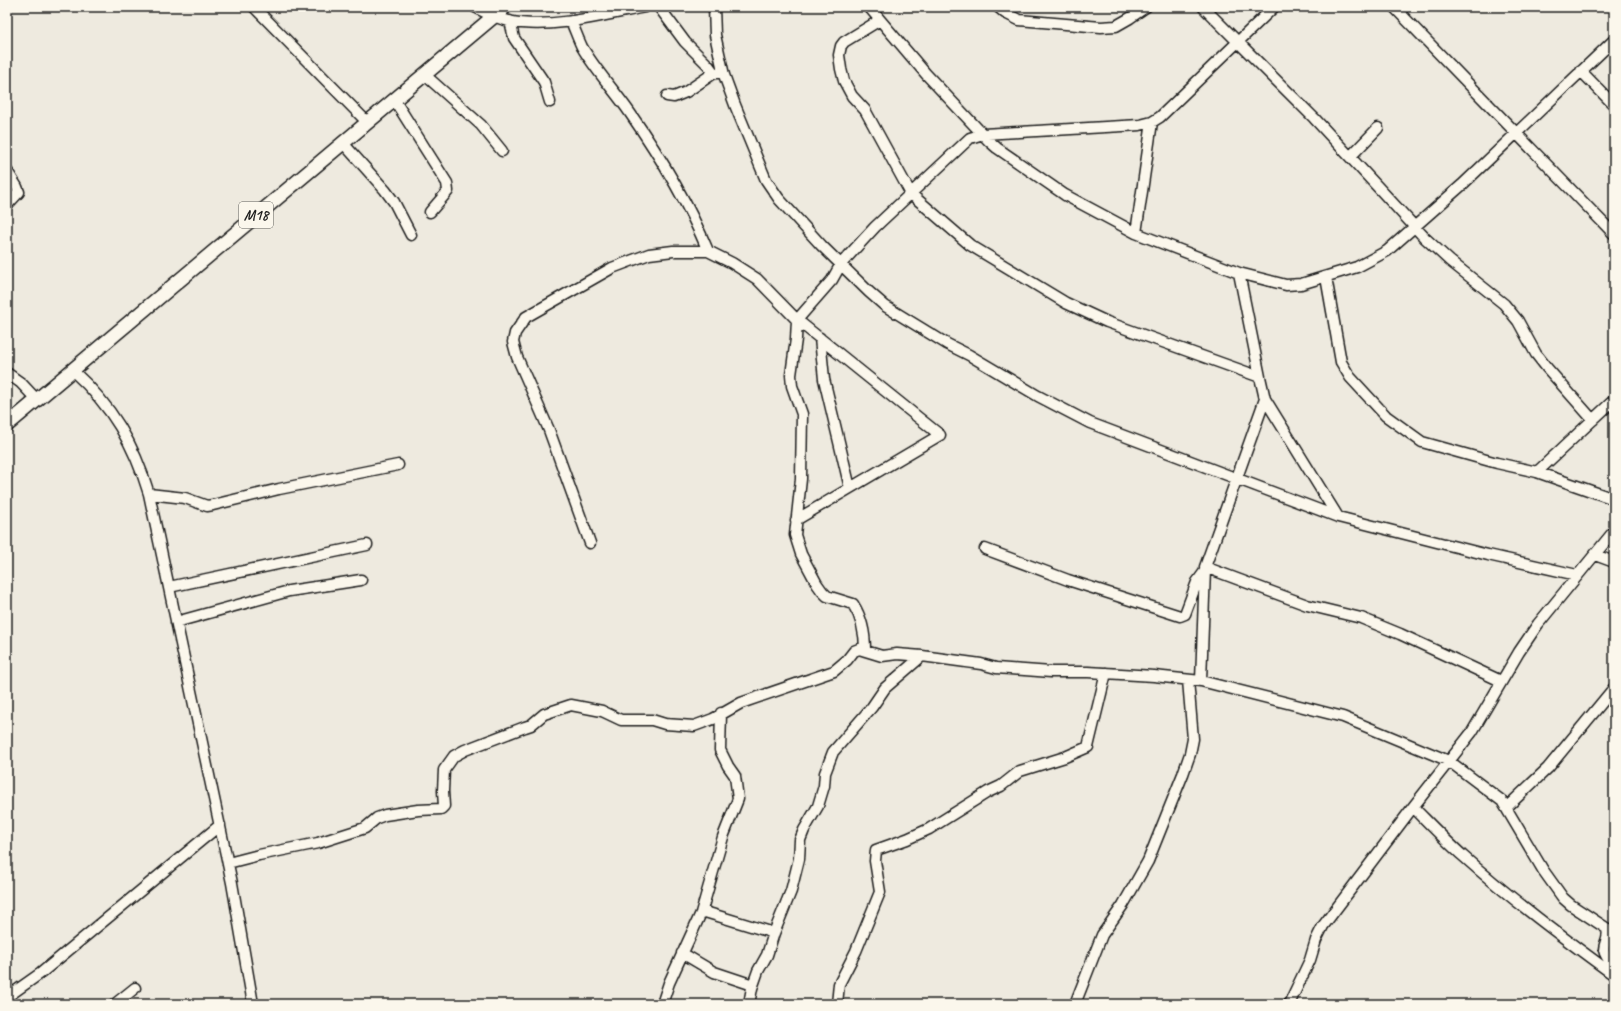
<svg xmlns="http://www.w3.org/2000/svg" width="1621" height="1011" font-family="Caveat,sans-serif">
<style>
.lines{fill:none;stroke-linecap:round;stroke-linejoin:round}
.minor-casing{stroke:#1c1c1c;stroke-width:13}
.major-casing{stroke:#1c1c1c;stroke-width:16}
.minor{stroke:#fbf7ec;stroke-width:10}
.major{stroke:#fbf7ec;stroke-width:13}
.labels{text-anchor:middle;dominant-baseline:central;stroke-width:3;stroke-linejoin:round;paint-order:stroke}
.shield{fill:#fbf7ec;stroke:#5f5e5a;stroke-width:1}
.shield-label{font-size:15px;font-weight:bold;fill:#1c1c1c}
</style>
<rect width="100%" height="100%" fill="#eeeadf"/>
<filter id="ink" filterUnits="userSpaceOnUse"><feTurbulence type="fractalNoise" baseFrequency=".025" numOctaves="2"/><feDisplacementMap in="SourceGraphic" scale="8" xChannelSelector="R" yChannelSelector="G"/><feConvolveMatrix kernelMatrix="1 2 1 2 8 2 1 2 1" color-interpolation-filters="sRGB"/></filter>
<g filter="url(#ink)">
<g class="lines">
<defs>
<path id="minor" d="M254 7 368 123
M475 7C486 13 496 18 509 21 549 30 605 15 645 7
M659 7 685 42 708 65 714 73H723
M714 7 715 35 724 75 735 105 766 180 779 199 822 246 869 292 885 306 947 344 969 355 1038 396 1090 423 1338 517 1488 555 1577 575
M869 7 926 74 989 141 997 148 1065 195 1136 233 1239 273 1286 285 1301 284 1357 267 1387 251 1462 185 1614 40
M998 7 1005 13 1019 20 1101 27 1116 26 1130 18 1146 7
M1203 7 1314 118 1425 238 1450 261 1504 304 1518 321 1536 354 1547 368 1593 420
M1394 7 1614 234
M880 20 844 42 841 46 839 55 841 69 844 81 852 96 865 110 911 194 970 245 1066 303 1107 322 1260 377 1239 273
M510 21 514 38 544 82 550 102
M571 21C575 30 578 39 582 47 596 71 615 91 630 113 660 156 688 203 708 251
M1581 71 1614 105
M425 75 481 125 502 151
M667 96 674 97 686 92 714 73
M395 101 447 183 448 191 430 212
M343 143 385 190 394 202 411 235
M1350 157 1378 128
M7 171 17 187 19 192 7 205
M1136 233 1152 122
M1326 277 1341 362 1350 377 1386 416 1422 442 1497 463 1537 472 1614 499
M820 338 824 379 850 488
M73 371C112 406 134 444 149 494L232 883 253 1004
M7 373 21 383 36 399
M1260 377 1265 399 1205 567 1307 605 1361 618 1400 634 1501 681
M1265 399 1338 517
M1537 472 1614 400
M149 494 185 498 207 506 213 505 279 489 398 465
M590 543 549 430 517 357 513 342 515 333 526 317 612 268 649 254 673 251H708L732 263 757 279 797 320 940 435 796 520
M985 549 1068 580 1180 616 1185 614 1197 582 1205 571
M1595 555 1614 562
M169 587 367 545
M176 622 289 591 361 580
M865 650C865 634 862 618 853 604L827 596 822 591 817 584 801 554 795 535 801 479 802 414 792 386 791 375 796 339 797 320 832 280 841 264 875 227 970 138 983 134 1140 125 1152 122 1160 117 1274 7
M1201 681 1205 569
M1413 807C1429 823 1446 841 1463 856 1511 899 1562 937 1614 975
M1507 807 1548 768 1614 688
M228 863 259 855 318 843 365 828 377 818 385 815 418 810 441 809 444 806 443 791 444 770 454 756 465 750 525 727 531 725 544 714 571 705 602 711 621 720H652L665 724 694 726 713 719 741 703 834 671 847 660 854 651 859 649 882 656 897 654 922 656 981 664 996 668 1051 672H1088L1154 676 1201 681 1343 717 1449 761 1502 801 1543 870 1563 898 1571 905 1606 928C1611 935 1604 942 1604 950 1605 956 1610 962 1614 967
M701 913 705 912 774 933
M682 953 714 972 753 985
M7 997 41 973 220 825
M115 1004 135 988
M662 1004 669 983 701 913 723 837 738 799 735 776 728 766 720 750 721 713
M749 1004 752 988 758 971 767 955 774 933 791 891 799 859 800 840 804 830 818 806 824 786 825 773 833 752 872 707 885 688 922 656
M837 1004 839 984 856 951 880 892 875 861 876 850 907 839 929 829 988 792 1001 786 1020 771 1065 757 1088 747 1106 673
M1075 1004 1102 935 1123 905 1148 861 1183 774 1190 754 1193 739 1188 680
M1289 1004 1310 960 1316 940 1323 926 1413 807 1472 732 1519 652 1538 624 1614 531"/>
<path id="major" d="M7 425 505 7"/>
</defs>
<use href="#minor" class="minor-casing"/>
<use href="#major" class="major-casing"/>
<use href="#minor" class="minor"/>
<use href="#major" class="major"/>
</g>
</g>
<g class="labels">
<rect class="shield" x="239" y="202" width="34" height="26" rx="3"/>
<g class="shield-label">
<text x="256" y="215">M18</text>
</g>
</g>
<rect width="1621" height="1011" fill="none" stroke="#fbf7ec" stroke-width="24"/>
<rect x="12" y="12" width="1597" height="987" fill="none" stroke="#1c1c1c" stroke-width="1.5" filter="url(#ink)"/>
</svg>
